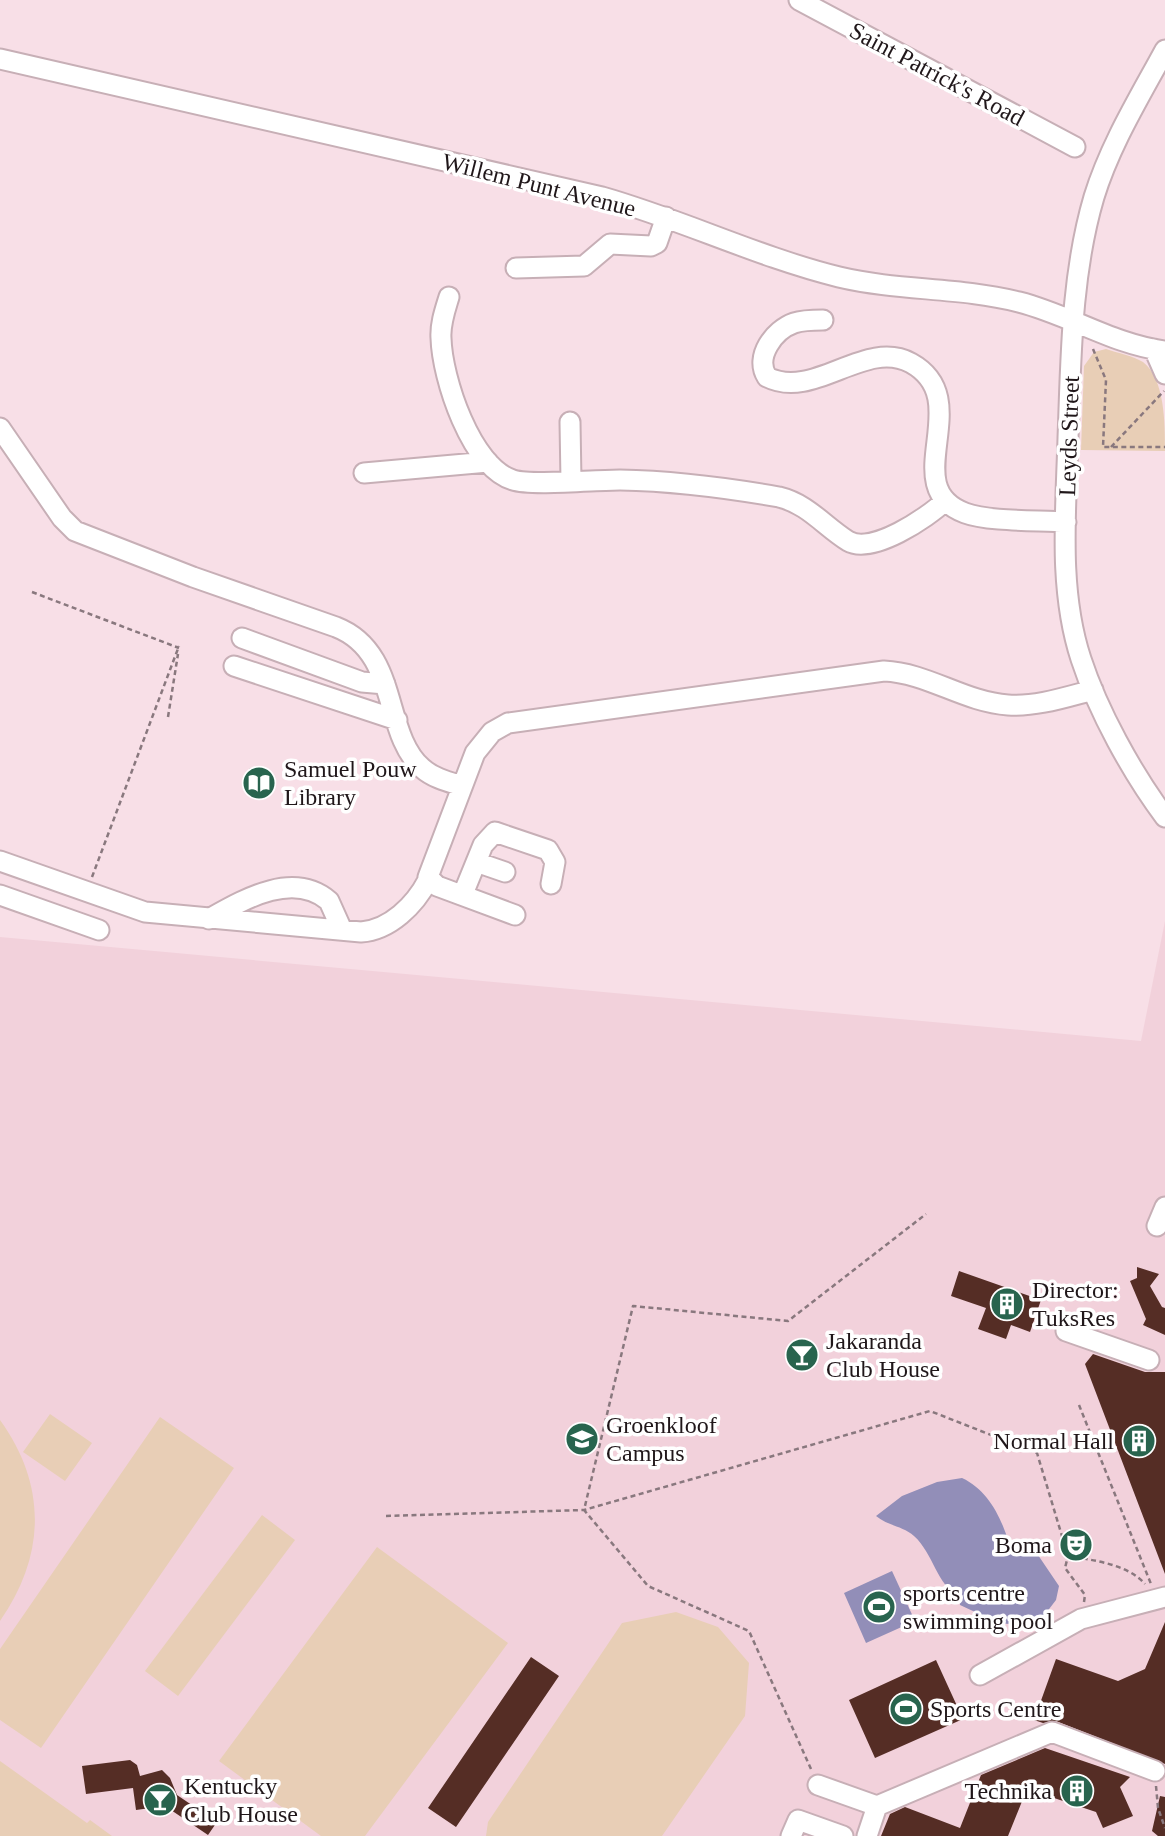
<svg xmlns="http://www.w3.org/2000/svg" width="1165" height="1836" font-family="'Times New Roman',serif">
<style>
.built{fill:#f2d1db}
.green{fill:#e8ceb6}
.water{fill:#928eb8}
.building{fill:#552d25}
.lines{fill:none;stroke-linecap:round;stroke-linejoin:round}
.minor-casing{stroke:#c7afb6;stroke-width:23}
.path{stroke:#89787e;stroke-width:2.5;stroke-dasharray:5 3.5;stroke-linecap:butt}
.minor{stroke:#fff;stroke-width:19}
.labels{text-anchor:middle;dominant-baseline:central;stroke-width:7;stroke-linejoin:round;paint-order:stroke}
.street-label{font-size:24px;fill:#20171a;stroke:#fff}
.poi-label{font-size:24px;fill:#20171a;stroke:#fff;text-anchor:start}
</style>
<rect width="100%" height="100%" fill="#f8dfe7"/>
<path class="built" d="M1165 921V1836H0V937L1141 1041Z"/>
<path class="green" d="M1106 349C1118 353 1133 356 1143 362 1165 379 1165 423 1165 451L1081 450 1084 366 1094 352Z
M50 1414 92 1443 65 1481 23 1452Z
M160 1417 234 1468 41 1748 0 1720V1649Z
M0 1420C47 1485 46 1555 0 1621Z
M262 1515 295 1540 178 1696 145 1671Z
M377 1547 508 1643 365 1836H321L219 1761Z
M676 1612 718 1627 749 1663 745 1716 662 1836H486L488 1822 622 1623Z
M0 1761 87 1823 90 1820 112 1836H0Z"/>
<path class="water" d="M962 1478C988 1490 1001 1517 1009 1543L1038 1555 1059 1586 1056 1600 1043 1617 1013 1624 981 1623 975 1612 960 1605 959 1597C937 1585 933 1553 914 1536 903 1526 888 1526 876 1516L902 1496 937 1482Z
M892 1571 915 1621 866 1643 844 1593Z"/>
<path class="building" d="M1137 1267 1159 1274 1150 1286 1162 1307 1165 1308V1335L1143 1325 1146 1319 1130 1281 1137 1278Z
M959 1271 1041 1300 1030 1332 1011 1325 1006 1339 978 1329 986 1308 951 1296Z
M795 1342 815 1350 809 1367 788 1359Z
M1093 1354 1145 1372H1165V1574L1085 1364Z
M1165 1622V1764L1056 1721 1043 1723 1034 1720 1056 1659 1118 1681 1145 1669Z
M531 1657 559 1676 456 1827 428 1808Z
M936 1660 963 1719 875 1758 849 1700Z
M1045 1748 1130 1777 1120 1787 1133 1816 1103 1828 1096 1812 1027 1789 1008 1836H881L890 1814 905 1807 960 1828 981 1775Z
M130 1760 137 1765 140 1776 162 1770 170 1778 177 1795 217 1822 208 1835 165 1806 136 1810 133 1788 86 1794 82 1766Z
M1160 1796 1165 1797V1836H1158L1152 1831Z"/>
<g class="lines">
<defs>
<path id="minor" d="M799 0 1075 147
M1165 50C1139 98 1110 145 1094 197 1071 275 1071 358 1068 438 1066 511 1058 589 1081 659 1098 711 1132 773 1165 817
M0 59 602 197C683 220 758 257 839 277 898 291 960 287 1019 302 1070 315 1112 344 1165 351
M516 268 584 266 610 244 651 246 657 243 666 217
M449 297C445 310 440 324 441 338 442 378 471 467 513 480 531 486 596 480 620 480 672 481 728 488 779 497 808 504 824 526 848 541 872 555 927 518 945 501
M823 320C813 320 803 320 794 323 774 330 754 357 767 377 814 401 865 338 911 363 978 400 895 487 965 513 989 522 1039 520 1066 522
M1154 349 1165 374
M570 422 571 481
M0 428 62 518 75 531 193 577 336 627C400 652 382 733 422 768 433 778 449 782 462 786
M364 473 488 462
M242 638 362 682 385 684
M234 666 397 720
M0 861 145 912 361 932C390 930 415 905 428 880
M476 862 505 872
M463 894 483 845 495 832 548 850 555 862 551 884
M0 895 99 930
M515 915 437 886 428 877 475 753 492 732 508 723 884 671C928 673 964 702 1008 705 1036 707 1066 697 1093 690
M209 919C243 900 293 870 329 901L342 930
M1157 1226 1165 1207
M1066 1331 1149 1360
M980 1675 1081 1619 1165 1597
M818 1785 877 1806
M791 1836 798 1820 843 1836
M867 1836 877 1806 1052 1732 1155 1771"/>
</defs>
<use href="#minor" class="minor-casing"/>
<path class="path" d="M1093 349 1106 380 1103 447H1165
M1111 447 1164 391
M32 592 179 648
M168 717 178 654
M92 877 179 646
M1079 1405 1151 1584
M386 1516 584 1510 930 1411 1037 1453 1068 1556
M1084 1602 1085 1595 1065 1568 1068 1556C1092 1560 1128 1564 1145 1584
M811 1769 749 1631 648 1586 584 1510 633 1306 788 1321 926 1214
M1156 1786 1158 1808 1165 1828"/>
<use href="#minor" class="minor"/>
</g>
<defs>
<symbol id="library-disc" viewBox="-11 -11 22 22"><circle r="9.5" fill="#28644e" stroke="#fff"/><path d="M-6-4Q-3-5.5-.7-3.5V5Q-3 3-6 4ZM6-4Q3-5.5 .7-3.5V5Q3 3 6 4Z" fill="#fff"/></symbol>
<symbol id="building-disc" viewBox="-11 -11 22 22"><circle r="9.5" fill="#28644e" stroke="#fff"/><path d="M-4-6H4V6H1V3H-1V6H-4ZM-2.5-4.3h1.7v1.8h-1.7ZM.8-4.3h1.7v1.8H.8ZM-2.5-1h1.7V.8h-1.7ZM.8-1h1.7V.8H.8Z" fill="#fff"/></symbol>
<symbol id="bar-disc" viewBox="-11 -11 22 22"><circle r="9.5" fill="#28644e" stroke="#fff"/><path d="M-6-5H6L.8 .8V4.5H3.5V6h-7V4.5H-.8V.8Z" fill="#fff"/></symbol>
<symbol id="university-disc" viewBox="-11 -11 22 22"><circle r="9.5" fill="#28644e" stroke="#fff"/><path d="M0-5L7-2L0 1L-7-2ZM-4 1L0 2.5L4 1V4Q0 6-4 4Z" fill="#fff"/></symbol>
<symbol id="theatre-disc" viewBox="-11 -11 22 22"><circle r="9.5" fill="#28644e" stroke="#fff"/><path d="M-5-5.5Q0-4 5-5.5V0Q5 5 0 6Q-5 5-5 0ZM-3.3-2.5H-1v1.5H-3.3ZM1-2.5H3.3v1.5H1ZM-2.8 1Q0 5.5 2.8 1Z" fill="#fff"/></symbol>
<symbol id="stadium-disc" viewBox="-11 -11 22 22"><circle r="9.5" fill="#28644e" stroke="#fff"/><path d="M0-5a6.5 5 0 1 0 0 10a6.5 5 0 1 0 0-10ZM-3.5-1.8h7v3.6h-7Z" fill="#fff"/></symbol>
</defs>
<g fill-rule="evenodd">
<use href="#library-disc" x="240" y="764" width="38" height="38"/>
<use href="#building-disc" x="988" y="1285" width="38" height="38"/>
<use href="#bar-disc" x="783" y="1336" width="38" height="38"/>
<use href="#university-disc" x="563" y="1420" width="38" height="38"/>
<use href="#building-disc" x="1120" y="1422" width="38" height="38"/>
<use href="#theatre-disc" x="1057" y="1526" width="38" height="38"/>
<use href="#stadium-disc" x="860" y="1588" width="38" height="38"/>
<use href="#stadium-disc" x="887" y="1690" width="38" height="38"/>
<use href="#building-disc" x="1058" y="1772" width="38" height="38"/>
<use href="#bar-disc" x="141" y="1781" width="38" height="38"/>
</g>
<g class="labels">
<g class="street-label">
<text transform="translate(937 74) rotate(28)">Saint Patrick's Road</text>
<text transform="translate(539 185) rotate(14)">Willem Punt Avenue</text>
<text transform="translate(1069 436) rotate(-88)">Leyds Street</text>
</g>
<g class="poi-label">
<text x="284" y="769">Samuel Pouw<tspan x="284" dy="28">Library</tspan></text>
<text x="1032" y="1290">Director:<tspan x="1032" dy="28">TuksRes</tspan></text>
<text x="826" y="1341">Jakaranda<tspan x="826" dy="28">Club House</tspan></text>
<text x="606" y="1425">Groenkloof<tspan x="606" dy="28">Campus</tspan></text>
<text x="1114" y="1441" text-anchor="end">Normal Hall</text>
<text x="1052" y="1545" text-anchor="end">Boma</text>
<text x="903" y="1593">sports centre<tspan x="903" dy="28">swimming pool</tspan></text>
<text x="930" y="1709">Sports Centre</text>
<text x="184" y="1786">Kentucky<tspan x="184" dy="28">Club House</tspan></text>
<text x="1052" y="1791" text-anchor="end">Technika</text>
</g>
</g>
</svg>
